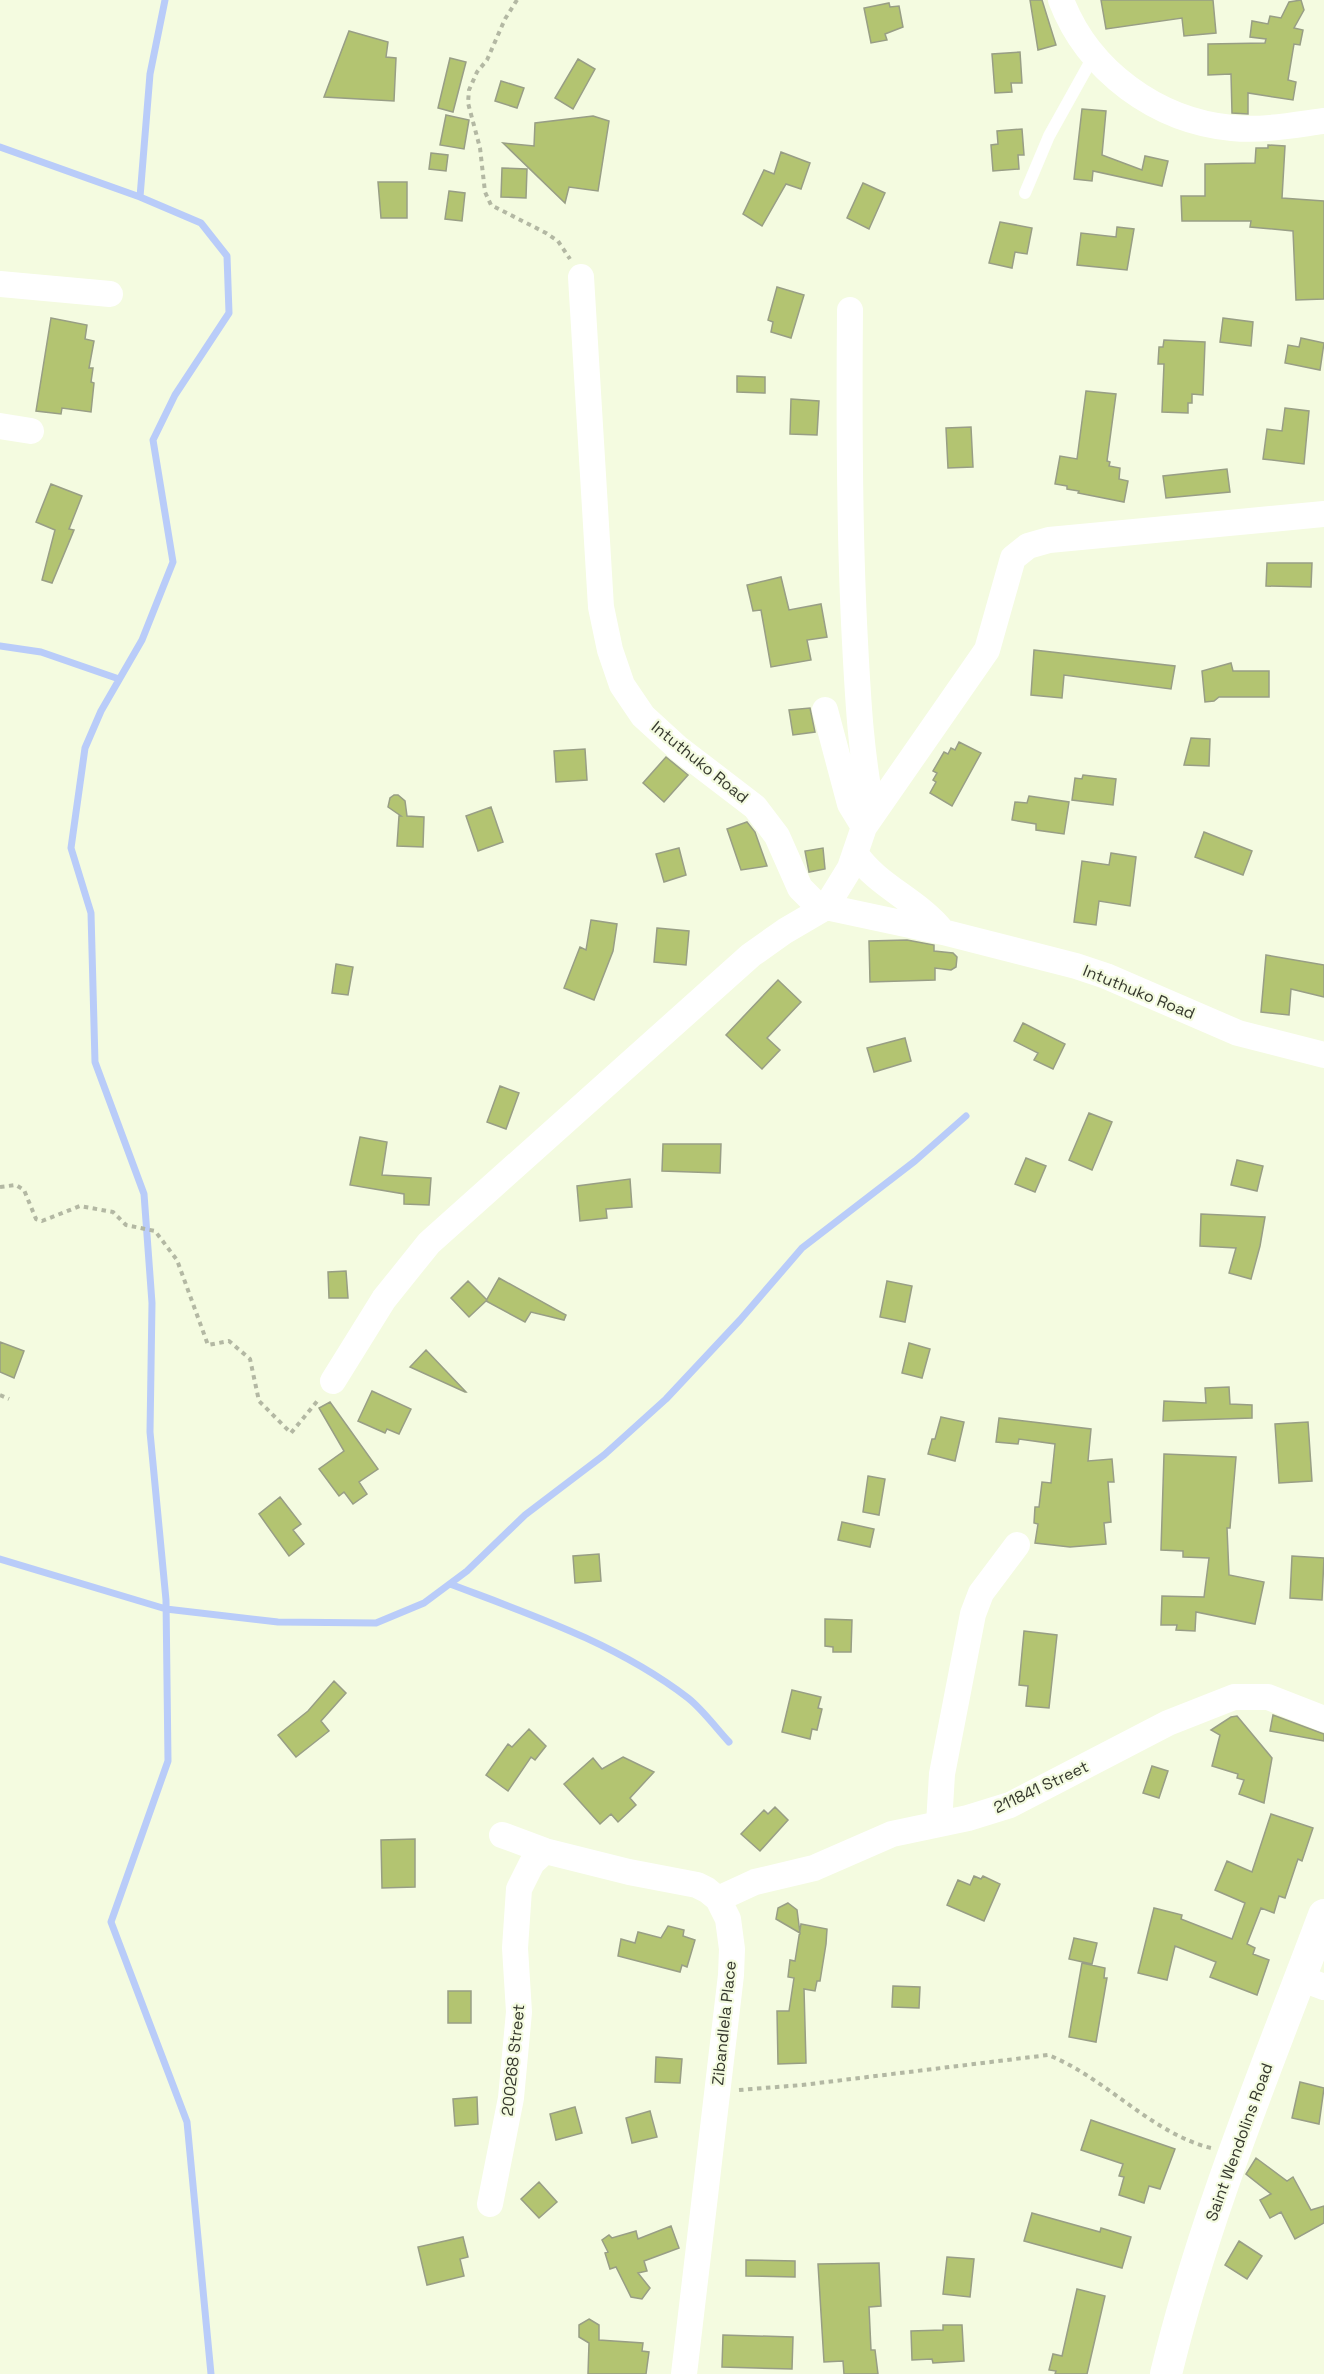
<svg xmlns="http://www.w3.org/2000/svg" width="1324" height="2374" font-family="'Space Grotesk',sans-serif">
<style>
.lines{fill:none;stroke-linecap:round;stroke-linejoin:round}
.stream{stroke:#b9ccf9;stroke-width:7}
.building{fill:#b3c471;stroke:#989e85;stroke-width:1.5}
.path{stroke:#b3b8a3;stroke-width:4;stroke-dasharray:4.5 4.5;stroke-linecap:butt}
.service{stroke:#fff;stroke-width:12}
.minor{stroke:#fff;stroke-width:26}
.tertiary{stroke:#fff;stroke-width:32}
.labels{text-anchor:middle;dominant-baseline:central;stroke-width:4.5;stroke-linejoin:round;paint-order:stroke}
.street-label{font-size:16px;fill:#35382d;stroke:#f4fbe0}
</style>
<rect width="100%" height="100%" fill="#f4fbe0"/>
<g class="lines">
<path class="stream" d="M165 0 150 74 140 197 201 223 227 256 229 313 175 395 153 440 173 562 142 640 101 711 85 748 71 848 91 913 95 1062 144 1194 152 1303 150 1432 166 1600 168 1761 111 1922 187 2122 211 2374
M0 147 140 197
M0 646 41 652 119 679
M0 1559 166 1609 278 1622 376 1623 424 1603 467 1571 525 1515 604 1455 666 1399 740 1320 802 1248 915 1161 966 1116
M450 1584C532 1615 618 1644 688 1698 703 1710 716 1728 729 1742"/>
</g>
<path class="building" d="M1030 0H1042L1056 45 1038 50Z
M1101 0H1213L1216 33 1184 36 1182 18 1106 29Z
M1301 0 1304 10 1294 28 1303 30 1300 45 1294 44 1288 80 1296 82 1293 100 1248 93V114L1232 113 1231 74 1208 75V44L1265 43 1266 39 1250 37 1252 21 1268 24 1270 16 1281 18 1289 2Z
M889 3 890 7 899 6 903 27 885 34 887 40 871 43 864 8Z
M349 31 388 42 386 57 396 58 394 101 324 97Z
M1020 52 1022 83H1011L1012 92 995 93 992 54Z
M450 58 466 62 453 112 438 108Z
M578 59 595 69 573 109 555 98Z
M501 81 524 88 517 108 495 101Z
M1082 109 1106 111 1102 155 1142 170 1145 156 1168 161 1162 186 1093 171 1092 181 1074 179Z
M446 115 469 120 464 149 440 145Z
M593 116 609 121 598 191 569 187 565 203 503 143 534 146 535 123Z
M1022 129 1024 155H1018L1019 169 993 171 991 145 998 144 997 131Z
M1268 145 1285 146 1282 198 1324 201V299L1296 300 1293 231 1250 227 1251 221H1182L1181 196H1205V164L1255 163 1256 148H1268Z
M781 152 810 163 801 189 786 184 762 226 743 214 764 170 774 174Z
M431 153 448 155 446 171 429 169Z
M502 168 527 169 526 198 501 197Z
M378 182H407V218H381Z
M863 183 885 193 869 229 847 218Z
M449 191 465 193 462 221 445 219Z
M1000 222 1032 228 1027 254 1015 252 1012 268 989 263Z
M1117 227 1134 229 1127 270 1077 265 1081 233 1116 237Z
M777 287 804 295 791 338 771 332 773 322 768 320Z
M51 318 87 325 85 339 94 341 89 368H93L91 382 94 383 91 412 62 408 61 414 36 411Z
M1223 318 1253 322 1251 346 1220 342Z
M1301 338 1324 343 1320 370 1285 363 1288 345 1299 347Z
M1164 340 1205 342 1203 395 1192 394V403H1188V413L1162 412 1164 364H1158L1159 347H1163Z
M737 376 765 377V393L737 392Z
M1086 391 1116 394 1107 461 1110 462 1109 466 1120 468 1119 479 1128 481 1124 502 1078 493 1079 491 1067 489V486L1055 484 1060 456 1077 459Z
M791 399 819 401 817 435 790 434Z
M1285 408 1309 411 1304 464 1263 459 1267 429 1282 431Z
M971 427 973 467 948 468 946 428Z
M1227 469 1230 492 1166 498 1163 476Z
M51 484 82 496 69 529 74 530 52 583 42 580 55 530 36 522Z
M1267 563H1312L1311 587 1266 586Z
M781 577 789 610 821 604 827 637 807 640 811 660 771 667 761 610 753 611 747 585Z
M1034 650 1175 666 1171 689 1064 675 1062 698 1031 695Z
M1231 663 1233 671H1269V697H1219L1214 701 1205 702 1202 671Z
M810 708 815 732 793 735 789 710Z
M1191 738 1210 739 1209 766 1184 765Z
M959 742 981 753 952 806 930 793 936 782 933 780 937 773 933 771 944 752 948 754 951 748 955 750Z
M585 749 587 780 556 782 554 751Z
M666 757 688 775 664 802 643 783Z
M1083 775 1116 779 1113 805 1072 800 1075 778 1082 779Z
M394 795H398L405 801 407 816 424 817 423 847 397 846 399 816H401L388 807 390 798Z
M1029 796 1069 802 1064 834 1036 830V824L1012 820 1015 802 1027 803Z
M491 807 503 842 478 851 466 816Z
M747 822 755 832 767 866 741 870 727 829Z
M1204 832 1252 851 1243 875 1195 857Z
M679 848 686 875 664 882 656 854Z
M823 848 825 869 809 872 805 851Z
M1111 853 1136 857 1130 906 1099 901 1096 925 1074 922 1082 861 1109 865Z
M591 920 617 924 613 951 594 1000 564 988 580 947 586 950Z
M657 928 689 931 686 965 654 962Z
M907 940 934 945V951L953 953 957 957 956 967 951 970 935 968V980L870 982 869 941Z
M1266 955 1324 965V997L1291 989 1289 1015 1261 1012Z
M336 964 353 967 348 995 332 993Z
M778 980 801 1002 767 1038 780 1050 762 1069 726 1035Z
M1023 1023 1065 1044 1053 1069 1034 1060 1038 1053 1014 1041Z
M905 1038 911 1061 874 1072 867 1048Z
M500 1086 519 1093 506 1129 487 1122Z
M1089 1113 1112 1122 1092 1170 1069 1160Z
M360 1137 387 1142 382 1175 431 1178 429 1205 404 1204V1194L350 1185Z
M663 1144H721L720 1173 662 1171Z
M1026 1158 1046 1166 1035 1192 1015 1184Z
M1237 1160 1263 1166 1257 1191 1231 1185Z
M630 1179 632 1207 606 1209 607 1218 580 1221 577 1186Z
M1201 1214 1265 1217 1260 1246 1251 1279 1229 1273 1236 1248 1200 1246Z
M346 1271 348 1298H329L328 1272Z
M499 1278 566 1315 564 1320 531 1312 525 1322 486 1301Z
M468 1281 487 1300 469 1317 451 1298Z
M887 1281 912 1286 905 1322 880 1317Z
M0 1342 24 1351 14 1378 0 1372Z
M909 1343 930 1349 922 1378 902 1373Z
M426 1350 466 1392H465L410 1367Z
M1229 1387 1230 1404 1252 1405V1418L1163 1421 1164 1401 1206 1403 1205 1388Z
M372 1391 411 1409 399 1434 387 1429 385 1433 358 1421Z
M330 1402 378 1469 359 1482 367 1494 353 1504 344 1492 339 1496 319 1469 344 1451 319 1408Z
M941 1417 964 1422 955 1461 928 1454 932 1439H935Z
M999 1418 1091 1429 1088 1461 1112 1459 1114 1482H1108L1111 1522 1104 1523 1106 1544 1070 1547 1035 1543 1038 1524 1034 1523 1035 1507H1039L1042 1482 1051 1483 1055 1444 1019 1439 1018 1444 996 1442Z
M1308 1422 1312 1481 1279 1483 1275 1424Z
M1164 1454 1236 1457 1230 1528H1227L1229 1575 1264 1582 1255 1624 1196 1612 1195 1631 1176 1630 1177 1625H1161L1162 1596 1204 1597 1209 1558 1183 1557V1551L1161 1550Z
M868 1476 885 1479 879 1515 863 1512Z
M280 1497 301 1524 293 1530 304 1544 289 1556 259 1514Z
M842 1522 874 1529 870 1547 838 1540Z
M599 1554 601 1581 575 1583 573 1556Z
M1292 1556 1324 1558 1322 1600 1290 1598Z
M825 1619 852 1620 851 1652H833V1647L825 1646Z
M1024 1631 1057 1635 1049 1708 1026 1706 1028 1686 1019 1685Z
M334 1681 346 1693 321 1721 329 1731 296 1757 278 1735 308 1711Z
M792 1690 821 1697 818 1708 822 1709 817 1730 812 1729 810 1739 782 1732Z
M1273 1715 1324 1734V1741L1270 1731Z
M1237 1716 1272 1758 1264 1803 1239 1794 1244 1780 1237 1778 1238 1774 1212 1766 1220 1735 1211 1730 1231 1717Z
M529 1729 546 1746 535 1760 531 1757 508 1791 486 1775 508 1744 512 1747Z
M623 1757 654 1772 630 1798 636 1805 618 1822 611 1814 600 1824 564 1784 593 1758 602 1769Z
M1152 1766 1168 1771 1159 1798 1143 1793Z
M775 1807 788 1820 760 1851 741 1834 764 1810 768 1814Z
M1271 1814 1313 1828 1302 1861 1298 1859 1285 1898 1279 1896 1274 1913 1261 1908 1247 1944 1255 1948 1253 1954 1269 1960 1257 1995 1210 1977 1216 1962 1175 1946 1167 1980 1138 1973 1154 1908 1182 1915 1181 1919 1232 1939 1245 1903 1215 1890 1227 1861 1252 1872Z
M415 1839V1887L382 1888 381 1840Z
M974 1876 981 1879 983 1876 1000 1884 984 1921 947 1905 958 1880 970 1885Z
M788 1903 797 1910 800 1933 776 1919 778 1908Z
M801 1924 827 1929 826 1944 820 1981H817L815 1991 804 1989 806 2063 778 2064 777 2011H789L794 1978 788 1977 790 1960 795 1961Z
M668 1926 684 1930 683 1936 695 1940 687 1967 682 1965 680 1972 618 1956 621 1939 635 1943 638 1932 661 1938Z
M1074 1938 1097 1943 1092 1964 1069 1959Z
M1082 1963 1105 1968 1104 1978H1107L1096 2042 1069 2037Z
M893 1986 920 1987 919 2008 892 2007Z
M448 1991H471V2023H448Z
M656 2057 682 2059 680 2083 655 2082Z
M1300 2082 1324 2088 1319 2124 1292 2118Z
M477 2097 478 2124 455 2126 453 2099Z
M575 2107 582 2133 556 2140 550 2114Z
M650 2111 657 2137 632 2143 626 2118Z
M1091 2120 1175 2149 1160 2189 1149 2186 1144 2203 1119 2195 1124 2177 1119 2176 1123 2164 1081 2150Z
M1256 2158 1287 2181 1293 2177 1311 2210 1324 2206V2223L1295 2239 1281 2212 1270 2218 1260 2200 1271 2194 1246 2174Z
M539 2182 557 2202 539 2218 521 2199Z
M1032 2213 1100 2232 1101 2228 1131 2237 1122 2268 1024 2241Z
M671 2226 679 2248 644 2261 647 2271 638 2273 650 2288 642 2299 631 2297 616 2267 610 2269 605 2253 608 2252 602 2240 609 2235 612 2238 636 2231 638 2239Z
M463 2237 468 2257 460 2259 464 2276 427 2285 418 2247Z
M1239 2241 1262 2256 1247 2279 1225 2265Z
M947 2257 974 2259 970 2297 943 2294Z
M746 2260 795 2261V2277L746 2276Z
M879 2263 881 2306 869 2307 871 2350H875L878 2374H844L843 2361 824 2362 818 2264Z
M1077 2289 1105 2296 1087 2374H1055L1056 2371 1049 2370 1053 2354 1062 2356Z
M589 2319 599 2325V2340L643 2343 642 2351 649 2352 646 2374H588L589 2343 579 2337V2325Z
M943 2325H962L964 2361 933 2363 932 2359 912 2360 911 2331 943 2330Z
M723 2335 793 2337 792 2369 722 2367Z"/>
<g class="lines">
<path class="path" d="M517 0 505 19 487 60 477 72 469 90 468 103 480 148 485 192 491 205 546 233 558 241 570 259
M0 1187 16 1185 24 1190 36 1219 42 1221 80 1206 113 1212 126 1225 155 1231 177 1260 208 1345 229 1341 250 1359 259 1401 291 1433 319 1399
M0 1395 9 1399
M739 2090 802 2085 1048 2055C1105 2077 1152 2134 1211 2148"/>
<path class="service" d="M1025 193 1049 136 1093 57"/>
<path class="minor" d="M1061 0C1088 71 1157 121 1232 128 1263 131 1294 125 1324 121
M581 277 601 607 610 650 622 685 643 716 678 748 755 807 777 836 800 888 813 901 826 907 943 932 1076 966 1106 976 1238 1033 1324 1055
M0 284 110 294
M850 310C849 421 849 531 855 642 858 700 861 757 873 814
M0 426 31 431
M825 710 850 804 864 827
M855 853C878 887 918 900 943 932
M333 1381 384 1299 429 1243 751 955 785 931 826 907 850 868 864 827 987 650 1013 558 1028 546 1049 540 1324 514
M939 1824 942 1774 973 1614 981 1593 1017 1545
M502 1835 545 1851 629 1872 697 1885 707 1890 718 1899 728 1919 732 1949 731 1975 684 2374
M718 1899 755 1882 814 1868 892 1834 968 1818 1010 1805 1168 1723 1234 1697H1268L1324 1719
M1300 1978 1324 1987
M490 2204 511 2098 519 2012 515 1948 519 1889 532 1863 545 1851"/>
<path class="tertiary" d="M1166 2374C1204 2216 1267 2067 1324 1915"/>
</g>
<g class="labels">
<g class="street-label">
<text transform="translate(700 762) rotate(39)">Intuthuko Road</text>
<text transform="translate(1139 992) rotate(22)">Intuthuko Road</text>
<text transform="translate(1041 1787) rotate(-25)">211841 Street</text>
<text transform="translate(724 2023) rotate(-84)">Zibandlela Place</text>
<text transform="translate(513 2060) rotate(-84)">200268 Street</text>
<text transform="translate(1239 2142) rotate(-70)">Saint Wendolins Road</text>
</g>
</g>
</svg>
